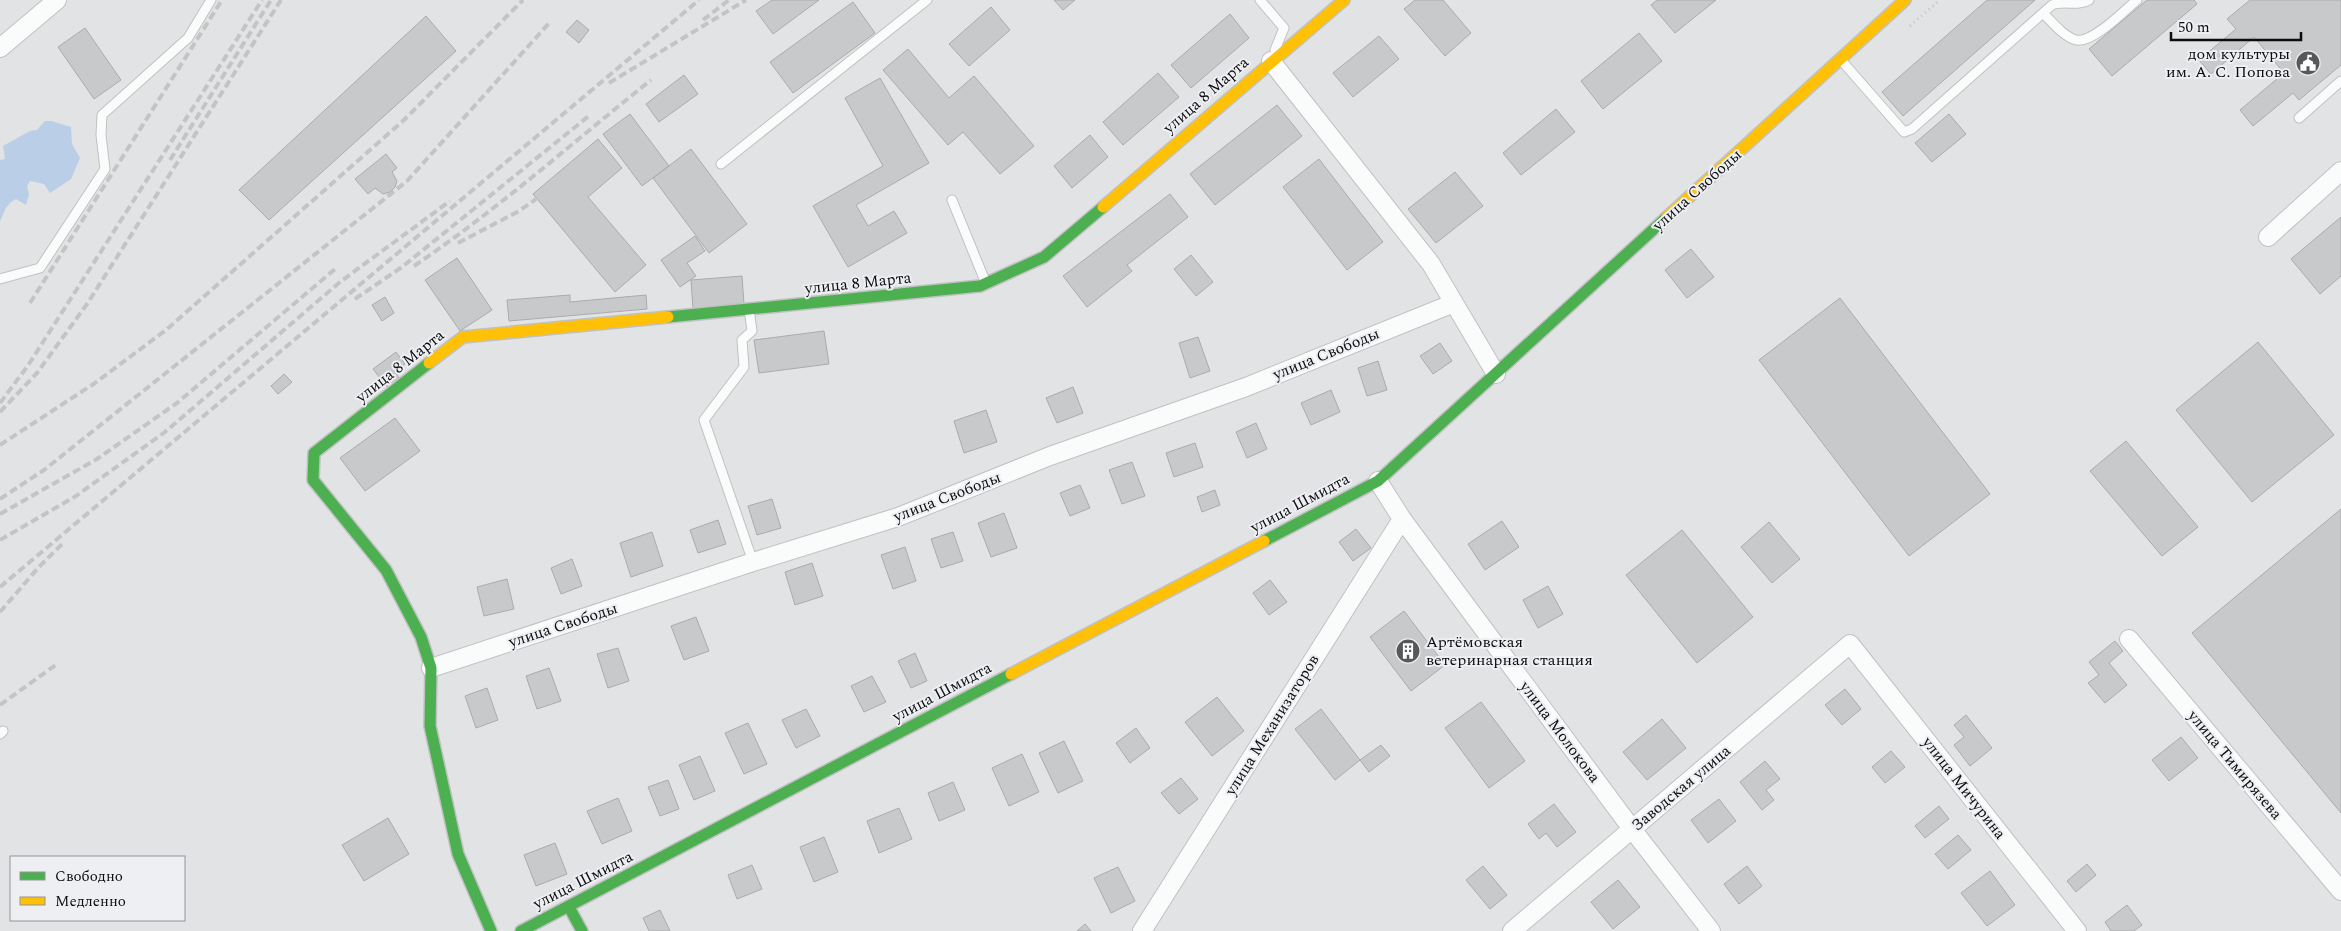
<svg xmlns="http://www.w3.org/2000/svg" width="2341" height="931" font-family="Spectral,serif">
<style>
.water{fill:#bbcee7}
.building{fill:#c8c9cb;stroke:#ababad}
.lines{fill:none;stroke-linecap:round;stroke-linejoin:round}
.lane-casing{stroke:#c1c1c3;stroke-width:11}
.street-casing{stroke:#c1c1c3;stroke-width:20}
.fast-casing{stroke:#c1c1c3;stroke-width:14}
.slow-casing{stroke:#c1c1c3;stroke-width:14}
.path{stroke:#c3c4c4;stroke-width:3;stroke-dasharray:1 4;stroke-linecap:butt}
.lane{stroke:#fafbfb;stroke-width:9}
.street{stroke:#fafbfb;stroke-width:18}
.fast{stroke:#4caf50;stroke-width:11}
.slow{stroke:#ffc107;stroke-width:11}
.rail{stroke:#c4c4c6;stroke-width:4;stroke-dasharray:8 4;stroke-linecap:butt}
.labels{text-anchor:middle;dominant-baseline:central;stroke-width:4;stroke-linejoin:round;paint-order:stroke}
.poi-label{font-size:16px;fill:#0d0d0f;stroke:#edeff3;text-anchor:end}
.street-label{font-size:16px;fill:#0d0d0f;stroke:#edeff3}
</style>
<rect width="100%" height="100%" fill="#e1e3e5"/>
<path class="water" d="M45 121H51L71 127 72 144 80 158 71 179 50 193 44 184 30 181 27 186 29 194 26 205 16 199C5 205 5 211 0 221V160L5 159 3 146 30 131 37 130Z"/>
<path class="building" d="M772 0H819L773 34 756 11Z
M1054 0H1075L1063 10Z
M1415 0H1443L1471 33 1445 56 1404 9Z
M1657 0H1716L1675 33 1651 5Z
M1987 0H2035L1903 116 1882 92Z
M2147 0H2194L2197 4 2112 76 2089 49Z
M2250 0H2341V65L2299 100 2293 93 2253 126 2240 110 2284 73 2254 37 2211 74 2199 60 2236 29 2227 19Z
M853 2 875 33 793 93 770 62Z
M991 7 1010 30 969 66 949 44Z
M1230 14 1249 38 1191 88 1171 65Z
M426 16 456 51 269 220 239 190Z
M577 20 589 30 579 43 566 32Z
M85 28 121 80 94 99 58 47Z
M1639 33 1662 61 1603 109 1581 81Z
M1379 36 1399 59 1353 97 1333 73Z
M908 49 949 98 974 76 1034 146 1000 174 963 132 948 145 883 70Z
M1158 73 1179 97 1123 145 1103 122Z
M684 75 698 94 659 122 646 104Z
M880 78 929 163 856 205 868 226 894 211 907 233 848 267 813 206 883 166 845 98Z
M1277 105 1302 136 1215 205 1190 174Z
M1556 109 1575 132 1521 175 1503 153Z
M630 114 669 166 642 186 603 134Z
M1949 114 1966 134 1932 162 1915 143Z
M1090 135 1108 157 1072 188 1054 166Z
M598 139 622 168 588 197 646 265 615 292 533 194Z
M691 149 747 224 709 253 653 178Z
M386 154 397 168 392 172 397 181 395 187 390 192 383 194 375 188 368 194 355 179Z
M1319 159 1383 242 1347 270 1283 187Z
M1455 172 1483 206 1436 243 1408 209Z
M1170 194 1188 217 1127 265 1132 271 1087 307 1063 276Z
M2341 217V276L2320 294 2291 259Z
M695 236 705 251 687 263 696 276 680 287 661 260Z
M1691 249 1714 277 1687 298 1665 270Z
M1191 255 1213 282 1196 296 1174 269Z
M457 258 492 310 460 331 425 280Z
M742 276 744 304 693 309 691 280Z
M570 295V302L646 295 647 309 509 321 507 300Z
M385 297 394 313 382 321 372 305Z
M1840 298 1990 494 1909 556 1759 360Z
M824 331 829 364 759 373 754 340Z
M1198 337 1210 371 1190 378 1179 343Z
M2258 342 2334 435 2252 502 2176 410Z
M1440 343 1452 361 1433 374 1420 356Z
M396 352 405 364 395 372 400 379 388 388 373 369Z
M1378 361 1387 390 1367 396 1358 368Z
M284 374 292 382 278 394 271 386Z
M1073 387 1083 413 1057 423 1046 398Z
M1331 390 1340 412 1311 425 1301 403Z
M986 410 997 442 964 453 954 421Z
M395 418 420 451 365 491 340 458Z
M1256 423 1267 449 1247 458 1236 432Z
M2126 441 2198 527 2162 556 2090 471Z
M1195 443 1203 467 1174 477 1166 453Z
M1132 462 1145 496 1122 504 1109 470Z
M1080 485 1090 508 1070 516 1060 493Z
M1215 490 1220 505 1202 512 1197 497Z
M772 499 781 528 757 535 748 506Z
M2341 509V813L2192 633Z
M1004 513 1017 548 991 557 978 523Z
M718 520 726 544 698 553 690 530Z
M1502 521 1519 547 1485 570 1468 544Z
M1769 522 1800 559 1772 583 1741 547Z
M1356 529 1371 548 1353 561 1339 542Z
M1682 530 1753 617 1697 663 1626 575Z
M652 532 663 566 631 577 620 543Z
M953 532 963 561 941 568 931 539Z
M905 547 916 581 893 589 881 555Z
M572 559 582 586 561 594 551 568Z
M812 563 823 596 795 605 785 572Z
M507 579 514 609 484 616 477 587Z
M1270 580 1287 602 1269 615 1253 593Z
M1548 586 1563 614 1538 628 1523 600Z
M1404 611 1445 665 1411 691 1370 637Z
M696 617 709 651 684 660 671 626Z
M2115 641 2123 651 2109 663 2127 685 2105 703 2088 683 2099 675 2089 662Z
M618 648 629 681 608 688 597 654Z
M915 653 927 681 911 688 898 661Z
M549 668 561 701 537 709 526 676Z
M872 676 886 702 864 712 851 686Z
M487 688 498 720 476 728 465 696Z
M1845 689 1861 709 1842 725 1825 705Z
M1217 697 1244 731 1212 756 1185 722Z
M1481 702 1525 761 1489 788 1445 728Z
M806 709 820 736 796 748 782 720Z
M1321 709 1360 760 1335 780 1295 729Z
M1966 715 1992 748 1970 766 1954 745 1964 737 1954 725Z
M1662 719 1686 748 1647 780 1623 752Z
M748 723 767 764 744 774 725 733Z
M1136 728 1150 748 1130 763 1116 743Z
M2181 737 2198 758 2169 781 2152 760Z
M1064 741 1083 781 1058 793 1039 753Z
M1381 745 1390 756 1369 772 1360 760Z
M1891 751 1905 767 1885 783 1872 767Z
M1022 754 1039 792 1009 806 992 768Z
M700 756 715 791 694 800 679 765Z
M1765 761 1780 779 1766 790 1774 800 1762 810 1740 782Z
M1181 778 1198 799 1179 814 1161 793Z
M668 780 679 809 660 816 648 787Z
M953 782 965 810 939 821 928 793Z
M618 798 632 831 602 844 587 811Z
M1719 799 1736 821 1708 843 1691 820Z
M1554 804 1576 832 1557 847 1546 833 1539 839 1528 824Z
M1939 806 1949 819 1925 838 1915 826Z
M899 808 912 839 879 853 867 821Z
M388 818 409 854 364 881 342 845Z
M1958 835 1971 850 1948 869 1935 854Z
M824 837 838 872 814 882 800 847Z
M555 843 567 874 536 886 524 855Z
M2087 864 2096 875 2076 892 2067 881Z
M752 865 762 889 737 899 728 875Z
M1483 866 1507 895 1490 909 1466 880Z
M1747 866 1762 886 1739 904 1724 884Z
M1118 867 1135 901 1111 913 1094 878Z
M1990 871 2015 905 1987 926 1961 893Z
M1618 880 1640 907 1613 929 1591 902Z
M2127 905 2142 925 2134 931H2111L2105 922Z
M660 910 670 931H649L643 918Z
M1085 924 1091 931H1077Z"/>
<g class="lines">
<defs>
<path id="lane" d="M1260 0 1284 28 1275 50
M2043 13C2052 22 2064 37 2076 40 2092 44 2125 10 2137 0
M1841 60 1904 132 1912 129 2052 5C2064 0 2077 7 2089 0
M2299 118 2341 81
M721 164 927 0
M952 200 985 281
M0 279 40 268 105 169 101 135 102 115 188 38 211 0
M749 309 752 331 742 340 744 367 704 420 753 562
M0 734 3 731"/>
<path id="street" d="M0 48 57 0
M1271 61 1431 264 1496 374
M2268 237 2341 171
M1378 481 1402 519 1632 829 1711 931
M2129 639 2341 891
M431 668 753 562 898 517 1050 456 1246 387 1454 303
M1142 931 1402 519
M1512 931 1850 644 2077 931"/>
<path id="fast" d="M668 317 980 286 1044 257 1103 207
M429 363 314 453 313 480 386 570 421 637 431 668 430 726 458 854 491 931
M1264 541 1378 481 1667 217
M569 907 582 931
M521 931 1011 674"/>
<path id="slow" d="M1103 207 1344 0
M1667 217 1905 0
M429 363 463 337 668 317
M1011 674 1264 541"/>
</defs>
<use href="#lane" class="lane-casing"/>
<use href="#street" class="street-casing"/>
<use href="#fast" class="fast-casing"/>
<use href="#slow" class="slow-casing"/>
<path class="path" d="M1910 26 1940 0"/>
<use href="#lane" class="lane"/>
<use href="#street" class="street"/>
<use href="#fast" class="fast"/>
<use href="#slow" class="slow"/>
<path class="rail" d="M703 20 729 0
M609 83 746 0
M170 160 271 0
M458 243 519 211 536 199
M414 266C497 210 572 143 651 80
M355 299 402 267 590 115
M30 303 222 0
M0 403 27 367 262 0
M0 412 37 373 87 304 281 0
M0 445 95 383 166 330 404 120 523 0
M0 499 44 470 407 181 551 21
M0 514 97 459 177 403 335 269
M0 540 76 496 165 432 340 282 450 201
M0 587 699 0
M0 612 38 568 62 544
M0 705 57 664"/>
</g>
<defs>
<symbol id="civic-disc" viewBox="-11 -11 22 22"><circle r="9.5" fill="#57585a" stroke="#edeff3"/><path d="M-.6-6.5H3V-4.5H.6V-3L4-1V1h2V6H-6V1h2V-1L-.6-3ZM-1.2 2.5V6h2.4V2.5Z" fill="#fff"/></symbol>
<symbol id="building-disc" viewBox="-11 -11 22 22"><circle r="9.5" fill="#57585a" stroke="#edeff3"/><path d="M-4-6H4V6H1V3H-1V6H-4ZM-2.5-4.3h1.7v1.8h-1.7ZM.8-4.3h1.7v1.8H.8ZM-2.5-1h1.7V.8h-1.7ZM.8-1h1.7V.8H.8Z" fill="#fff"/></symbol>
</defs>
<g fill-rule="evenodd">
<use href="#civic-disc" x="2294" y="49" width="28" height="28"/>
<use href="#building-disc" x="1394" y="637" width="28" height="28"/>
</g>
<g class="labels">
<g class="poi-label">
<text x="2290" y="54">дом культуры<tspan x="2290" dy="18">им. А. С. Попова</tspan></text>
<text x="1426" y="642" text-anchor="start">Артёмовская<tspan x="1426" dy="18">ветеринарная станция</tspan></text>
</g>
<g class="street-label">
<text transform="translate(1206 95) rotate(-41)">улица 8 Марта</text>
<text transform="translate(1697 190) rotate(-42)">улица Свободы</text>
<text transform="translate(858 283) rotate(-6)">улица 8 Марта</text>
<text transform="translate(1326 354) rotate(-22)">улица Свободы</text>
<text transform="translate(400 366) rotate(-38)">улица 8 Марта</text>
<text transform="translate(947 497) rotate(-21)">улица Свободы</text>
<text transform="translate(1300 503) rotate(-28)">улица Шмидта</text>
<text transform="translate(563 625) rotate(-18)">улица Свободы</text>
<text transform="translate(942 692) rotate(-28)">улица Шмидта</text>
<text transform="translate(1272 725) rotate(-58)">улица Механизаторов</text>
<text transform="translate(1560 732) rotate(53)">улица Молокова</text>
<text transform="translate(2235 765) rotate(50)">улица Тимирязева</text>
<text transform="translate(1681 788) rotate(-40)">Заводская улица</text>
<text transform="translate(1964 788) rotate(52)">улица Мичурина</text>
<text transform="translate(583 880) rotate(-27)">улица Шмидта</text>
</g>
</g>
<rect x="10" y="856" width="175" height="65" fill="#edeff3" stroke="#939598"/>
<rect x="20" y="872" width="25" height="8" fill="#4caf50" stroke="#939598"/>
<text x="55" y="881" font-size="15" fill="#0d0d0f">Свободно</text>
<rect x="20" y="897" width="25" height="8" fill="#ffc107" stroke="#939598"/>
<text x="55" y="906" font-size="15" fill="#0d0d0f">Медленно</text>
<path d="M2171 32v8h130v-8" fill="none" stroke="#0d0d0f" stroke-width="2.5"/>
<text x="2178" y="32" font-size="15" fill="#0d0d0f" stroke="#edeff3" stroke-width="4" paint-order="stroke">50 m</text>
</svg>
